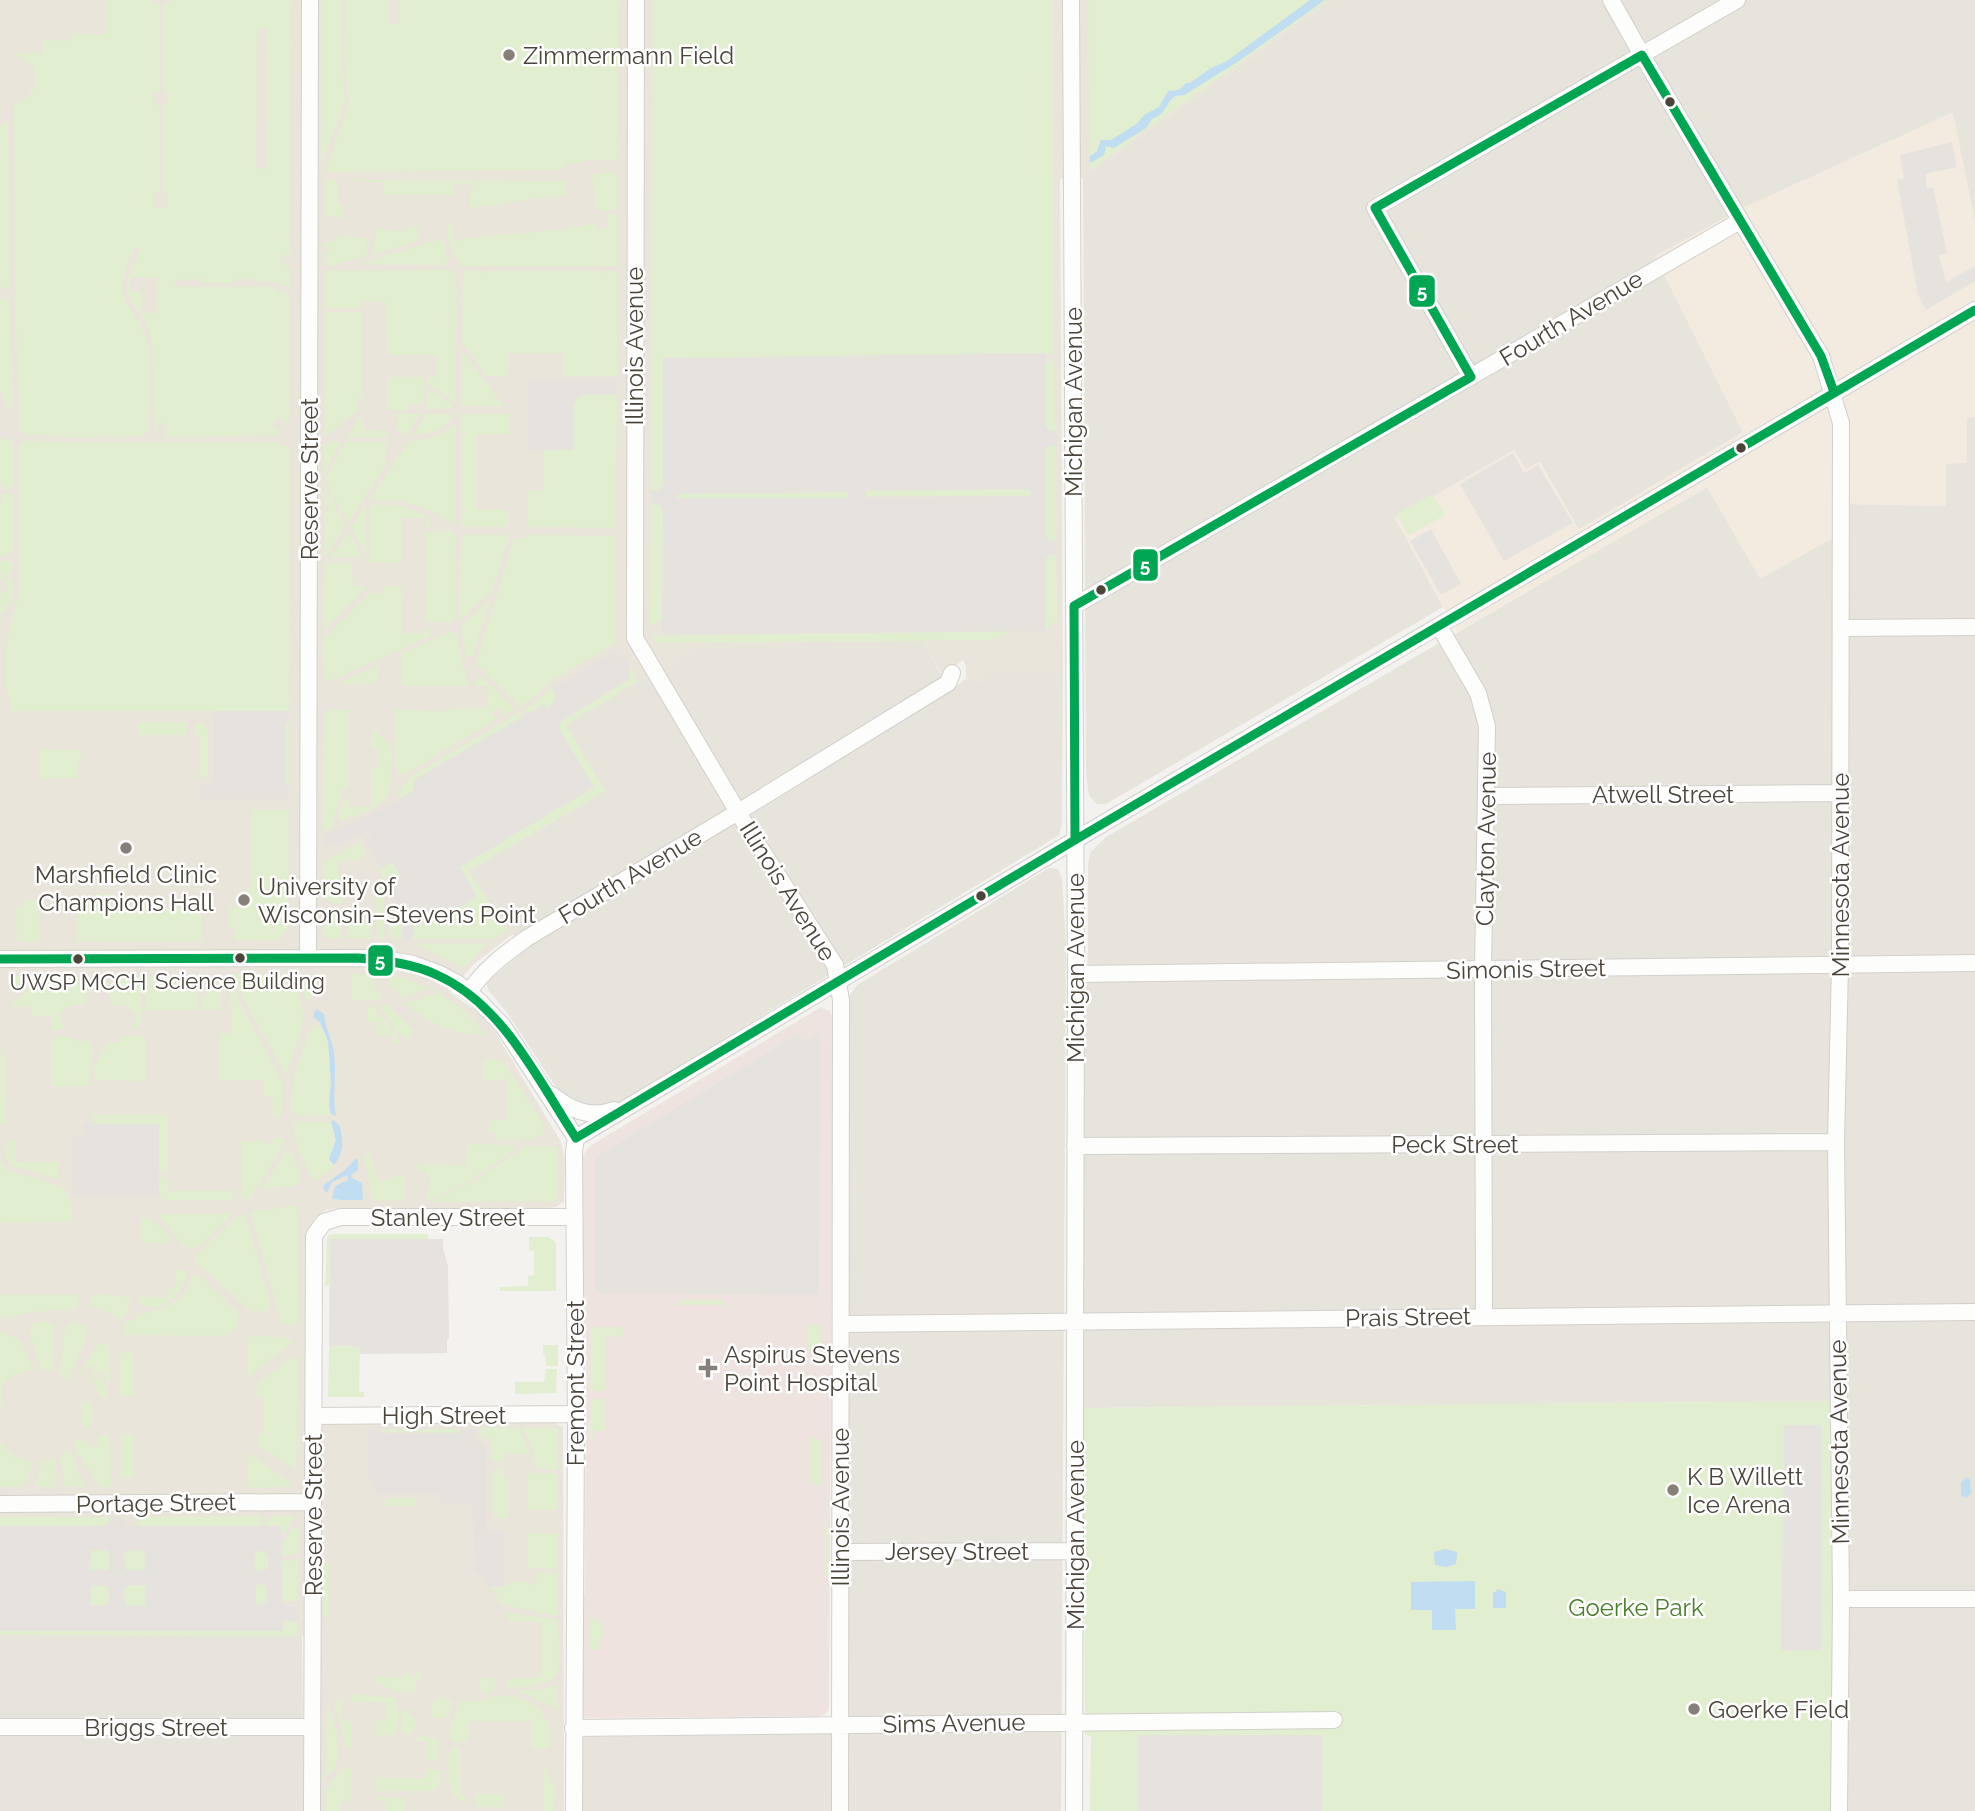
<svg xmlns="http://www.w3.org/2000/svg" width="1975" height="1811" font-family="Raleway,sans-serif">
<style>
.residential{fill:#e7e4dc}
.commercial{fill:#f3ebdf}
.education{fill:#eae5da}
.medical{fill:#eee3df}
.green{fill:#e1eecf;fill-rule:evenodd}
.parking{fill:#e6e3df;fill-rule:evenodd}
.water{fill:#c0ddf1}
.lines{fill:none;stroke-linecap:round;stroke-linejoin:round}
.minor-casing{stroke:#d2d0cb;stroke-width:18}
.minor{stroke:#fdfdfc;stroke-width:16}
.bus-1-casing{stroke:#fff;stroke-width:14}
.bus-1{stroke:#00a651;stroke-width:9}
.poi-dot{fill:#868178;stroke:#fff;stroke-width:2.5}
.bus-dot{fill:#4b4439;stroke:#fff;stroke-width:2.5}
.labels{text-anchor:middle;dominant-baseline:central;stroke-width:5;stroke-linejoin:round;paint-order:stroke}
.bus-label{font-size:22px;fill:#4b4439;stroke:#fff}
.poi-label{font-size:24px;fill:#4b4439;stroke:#fff;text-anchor:start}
.street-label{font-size:24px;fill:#4b4439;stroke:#fff}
.park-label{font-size:24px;fill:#4a7f2a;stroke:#fff}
.line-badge{stroke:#fff;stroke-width:2.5}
.badge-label{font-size:19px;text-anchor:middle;font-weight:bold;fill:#fff}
</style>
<rect width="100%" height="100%" fill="#f4f2ee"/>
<path class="residential" d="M1332 0H1975V221L1952 113 1743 208 1655 256 1743 432 1579 530 1540 462 1526 470 1514 450 1395 518 1443 607 1106 804H1097L1089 796 1086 774 1083 178Z
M1967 417H1975V1811H1847V1401L1083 1408 1084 1014 1088 952V866L1090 853 1106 837 1707 487 1850 504 1946 506V463Z
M923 641 950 691 966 679 988 684 987 674H1063L1062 801V824L1059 835 612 1107 588 1109 562 1096 506 1011 488 990 487 984 492 978 524 951 468 871 605 791 565 725 638 681 710 643Z
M1049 868 1058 869 1062 878 1066 943 1061 1811H582V1741L585 1737 848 1734 849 997 857 985Z
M0 1635 302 1636 304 1811H0Z"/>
<path class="commercial" d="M1953 113 1975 221V417L1967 418V463L1946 464V506L1850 504 1849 529 1760 579 1707 487 1457 632 1395 518 1514 450 1526 469 1539 462 1579 529 1743 432 1655 256 1743 208Z"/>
<path class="education" d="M0 0H1332L1083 178 1060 179 1063 674H988V684L966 679V666L963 660 942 675 923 641 710 643 638 681 566 725 605 791 468 871 513 934 475 963 450 992 476 1011 495 1032 560 1140 565 1158 564 1201 556 1207 548 1208H339L326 1210 316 1217 305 1235V1425L555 1423 563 1427 564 1811H321L320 1636 0 1635Z"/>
<path class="medical" d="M821 1007 830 1011 832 1016 833 1030 829 1710 824 1715 820 1716 585 1718 582 1711V1603L585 1594 586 1337 582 1324 583 1158 587 1149 593 1144Z"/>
<path class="green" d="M105 0H153L154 4H160V91H153V104L160 105V193H153V207H167L168 193H163V105L167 104V91H163V4H168L169 0H291L290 252 287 256 283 253 279 259 291 271 290 288 273 281 257 282V279H234V283H202V279L175 280 176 287H272L278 293 283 291 290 295V419L286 422 278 418 271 425 283 435 167 437 165 433 168 426 163 425 158 420 157 426 159 429 157 433 155 430 152 341 146 322 130 299 127 290 129 276 141 248H134C128 264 117 283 125 300 133 316 143 323 147 343 153 371 149 401 148 429L143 436 72 437 26 434 20 430 15 296 14 104C29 100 42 83 33 67 30 61 20 57 15 53H43V40L71 41V34H105ZM257 28 268 29 267 169 256 168ZM130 277H157V313H141V292L130 291Z
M321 0H342L341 46 345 102 321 165Z
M346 0H388V24H400V0H619L617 160H589L564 165V170L325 172 349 104 344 55Z
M653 0H1052L1054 352 1047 356 1045 354 663 358V484L659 490H651Z
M1088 0H1328L1090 170Z
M6 122H8L9 289 0 287V128Z
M596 173H617V209L597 211 592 177Z
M325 180H338V205L343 206 344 218 325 216Z
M348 180 565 181 567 194 471 208 469 200 473 184H454V195H383V183Z
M607 214H617V266H464C454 257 445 239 448 225H453V240L457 242 467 238 564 229 595 223 597 229 608 227Z
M407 227H417V237H420V240L373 254 376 229 406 232Z
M343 236 366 238 368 255 328 266 325 252H329L328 247 324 246V244Z
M437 240 444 242 448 263 446 265 359 264Z
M451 270 456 274 455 402 428 385V377L437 376V355H387L386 301H363L362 308H325V271Z
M463 271H482L483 274 488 271H600L605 275 606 271 617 272V376H564V353H508L507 376H486L462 342Z
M0 299H10L12 416 0 391Z
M325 312H362V396L357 401V411L325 437Z
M461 350 503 405V406L461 405Z
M1054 360 1055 431H1049L1045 425V364Z
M387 377H423L424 404H410V410H387Z
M428 390 453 405V408L428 409Z
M585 395H617L615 528 528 527V491H544V450H573V407L577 398Z
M397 414H420L406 436H403V433L398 430Z
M426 414H453C447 431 429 433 413 435Z
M461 414H509V434L476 435V509L508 510V527H465L461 522Z
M360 417 362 418 363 430 387 431 386 437H348Z
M456 424 455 524C430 507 399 498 369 500L409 441C426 440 443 437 456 424Z
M0 438 10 440 13 447V486L10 489H3V485H0Z
M25 440 68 443H276L287 446 290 450 289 711H12L6 686 5 652 19 593V446Z
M330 442H341L324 472V446Z
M345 442H386V464L348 523 325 479Z
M1055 445 1056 541H1050L1045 535V451L1049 446Z
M325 487 345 527 325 557V512H328V507L325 506Z
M1029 489 1031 491 1029 496H865L867 491Z
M847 492 849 496 847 498H676L678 494Z
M2 494H11L13 497V550L11 554 0 556V504L2 503Z
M1432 495 1445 515 1409 535 1397 514Z
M651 503 659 504 663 511 662 620 650 626Z
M369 505C389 503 412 507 429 518V526H426L425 518H402V563H370Z
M365 506 366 556 351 528Z
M446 529H449L455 535V618L450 622H426V532H445Z
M348 532 362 557H331Z
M466 535H508V539L492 590 460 620 461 540Z
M528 535 615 536V643L547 684 536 696 520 707 476 664 514 539H527Z
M1050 554H1056L1057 620 1045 631V561Z
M0 560 13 562 11 572 0 580Z
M325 563 352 564 353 586H367L324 631Z
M10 577C17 589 12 606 0 613V593L8 590 5 580Z
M387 586H401L402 633H426V628L429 629 430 636 325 683 324 639 370 593H382Z
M490 599 473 656H468L466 654 461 627Z
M1014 631 989 640 656 643 652 636Z
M451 632 456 634 468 686H402V653Z
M378 666V683L336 684Z
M630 667 638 681 566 725 605 791 468 871 509 929 494 939H413L415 912 420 911 422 920H439L459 867 594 787 561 732 559 723 630 679 628 672Z
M479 677 483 678 515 709 505 715 499 708 491 712 496 719 407 773 398 774 396 769V709L445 712 446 709 488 708V686H474Z
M552 689 556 697 548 711 544 705 529 713 525 710Z
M348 709V788H343L331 827 324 832 325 711Z
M519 713 522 717 400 800 398 793 410 777Z
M138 722H186V735H139Z
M287 722H289V786L285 783V725Z
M195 723 204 724 208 732V775L200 779V735H196Z
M372 730H375L392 748C392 796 393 806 341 820L339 817 344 798H348V807H373L372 768 377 767V748L372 747Z
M40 750H83L78 765 77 778H40Z
M252 810H289L288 928 277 940H235V928L229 927V908L248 907V886H252Z
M359 842 366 854 360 860 338 861 339 878 342 879V904L333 903 323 897 324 862Z
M392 861 401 878H384V939H377L376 880 381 879V868Z
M97 894H110L111 908H198V915H202V941H77V900H96Z
M23 900H39L40 941H17L16 909 23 908Z
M333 909H342V939L324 937 325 916Z
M389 921 402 922V939H395V935H389Z
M371 923V939L348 938 347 924Z
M415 944H485L486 945 467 965 462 967Z
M230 974 282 975C320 1012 298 1032 286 1075Z
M352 974H372L374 985 383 1000H352Z
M141 975 142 1027H132L137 1015 125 1005H113L110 1001V986L121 976Z
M198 975V1010H146V976Z
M292 975H315V984L310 1001 307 1000Z
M388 975 407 979 431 989 400 997 390 985Z
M14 976H33L13 996Z
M40 976H75L87 986V1001L84 1005H70L59 1015 65 1029 52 1030 51 1016H32L31 1007H14V1003Z
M220 982V1010H202V997Z
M230 984 283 1084 282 1110 279 1117 273 1118V1097H263V1080H220V1034L232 1033Z
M438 993 467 1013 486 1035C453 1034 430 1026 405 1003Z
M379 1005H387L414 1031 406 1039 397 1031Z
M368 1007H374L401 1041 393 1045V1035H377L376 1022H368Z
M1 1018V1054H6V1124H0Z
M317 1026C342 1038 323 1094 332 1115L301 1116 293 1112 291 1109 295 1072 310 1030Z
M123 1036H146V1081L95 1080 94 1066 109 1042H120Z
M52 1037H75L78 1041 89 1042 92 1048 89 1086 52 1087Z
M484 1060H496L506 1065 545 1127 544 1134 531 1139 496 1140V1133H489V1120H507V1080H484Z
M94 1115H168V1172H159V1124H94Z
M297 1122H331C337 1137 334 1147 330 1163L334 1165 330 1171 315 1180C303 1164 296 1145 293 1125Z
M273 1138H282L285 1142 250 1199 241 1200 242 1141H268V1144H272Z
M9 1140H15L16 1162H58L59 1179 10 1165 5 1155Z
M467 1144 513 1145 515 1147C495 1168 452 1193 425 1200L431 1180 427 1173 417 1171V1164L466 1165Z
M524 1147H557V1197L555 1201 429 1202 477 1180Z
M286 1151 291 1152 301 1177 297 1185 262 1189Z
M369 1153 379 1182 405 1174 403 1200 377 1201 372 1197 364 1158Z
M0 1161 7 1170 63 1187 72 1203V1222L0 1223Z
M159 1177H168L169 1191H234L233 1197 231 1200H164L159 1195Z
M297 1205 299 1318 297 1324 287 1325 281 1322 251 1212Z
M157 1214H233L201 1245 193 1249 184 1246Z
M245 1214 269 1300 270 1308 267 1311 254 1312 248 1309 196 1262 197 1254 235 1218Z
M141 1217C154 1219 167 1231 173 1243H141Z
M335 1234H428V1239H330L329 1286H325L327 1239 329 1235Z
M529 1237H548L556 1242V1291H500V1287L528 1286V1276L534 1275V1251L529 1250Z
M176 1270H184L187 1276C181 1295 159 1317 139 1303L138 1297H167V1289H176Z
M198 1275 238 1312 239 1322 233 1332 221 1336 126 1335 123 1329C145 1299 173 1325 193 1276Z
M93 1294 130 1297 128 1313 120 1320 107 1312 92 1306 90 1301Z
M0 1295H76L80 1303 77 1308 73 1309 33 1312 12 1317 0 1316Z
M681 1300H722L727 1305H677Z
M46 1321 54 1327V1372L41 1369 30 1332 32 1324Z
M69 1323 85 1326 88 1331 68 1381 60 1375 65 1328Z
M808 1325H822V1345L814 1348 808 1353Z
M591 1327H623V1336L605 1337V1391H590Z
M0 1333 19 1339 33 1369 12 1376 2 1385V1406H0Z
M251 1336 283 1337 291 1341V1344L247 1377V1340Z
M99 1343 110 1345V1388L104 1371H100L89 1384 95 1366 92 1364 77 1378Z
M543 1345H558V1366H546L545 1354H543Z
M329 1346 360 1347 359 1392H364V1397H328Z
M120 1353H133L134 1396H120Z
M293 1357 298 1359 296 1470 258 1445V1434L264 1433V1397H257V1383Z
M546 1369H557L556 1393 515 1394V1382H544Z
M102 1373 109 1397C98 1398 99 1393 94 1384Z
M591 1399H604L605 1431H595L592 1439H590Z
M1838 1401 1839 1811H1322V1735H1138V1811H1090L1091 1736 1085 1735 1083 1408Z
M90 1402 93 1414 91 1428 82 1425 81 1404Z
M481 1428H519L530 1454H507L504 1456V1462L494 1461 491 1458V1441L488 1438 481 1437Z
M523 1428H557V1470L536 1468 532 1447Z
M460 1429 458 1433 380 1432V1430Z
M134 1434V1478H121V1435Z
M103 1435H110L111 1487H100L73 1445 79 1436 95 1448 99 1437Z
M811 1437 821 1442V1486H816L814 1482H810L809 1441Z
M0 1443 16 1458 34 1462 23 1487H0Z
M69 1450 85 1487H65L60 1456Z
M247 1452 289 1481V1487L247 1488Z
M55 1458V1487H35L42 1462Z
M504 1467V1477H508V1518H493V1470Z
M528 1473H557V1510L528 1509Z
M385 1498H416V1506H385Z
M261 1516V1526H138V1517Z
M272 1516H292L294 1518 282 1536 281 1526H266V1518H271Z
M0 1517H109L108 1524 94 1526H0Z
M825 1521H828L829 1576H825Z
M294 1527 299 1529 298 1554H282V1544Z
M528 1533H557L558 1569 528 1568Z
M144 1549 145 1570H126L123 1556 126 1551Z
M106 1550 110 1554 109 1569 106 1571 89 1570 90 1551Z
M256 1550H262L268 1555V1567L265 1571 254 1570Z
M298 1560V1601H282V1561Z
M324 1564H329V1617H324Z
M539 1573H558L557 1616 501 1604 492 1587H507V1582H528V1585H533Z
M258 1584 265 1585 267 1601 261 1605 256 1604V1586Z
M91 1585 109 1587 108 1604 90 1606Z
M128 1585 146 1586 145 1605 129 1606 124 1603V1589Z
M508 1613 558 1620C559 1673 571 1685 508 1688V1678H542V1621H508Z
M589 1617C600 1619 604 1626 604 1637L599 1638V1650H590Z
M287 1620H297L298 1636 0 1635V1631H282L283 1624Z
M410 1672 411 1677H415L416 1672 421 1675V1679L416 1680V1692L396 1691 374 1682 372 1677H405V1673Z
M480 1678H495L496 1688 484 1694 480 1688Z
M556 1684 557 1708 517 1691 544 1689Z
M353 1694 394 1698C401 1707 400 1724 395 1734L376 1736V1721H386V1702H351V1696Z
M494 1696 517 1697 540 1708 552 1734 548 1748H531V1721H469L468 1742H455L451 1739 449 1734 459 1701H481Z
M438 1698 453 1700 448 1716C442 1720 436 1719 432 1714L431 1704Z
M345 1699V1702H341V1721H351V1750L346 1746 335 1704 337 1700Z
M329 1706C334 1722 348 1769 326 1775L327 1708Z
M402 1708 415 1720V1729L410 1734 402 1733Z
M422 1736 434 1738 439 1743 438 1759 425 1760V1741H410Z
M452 1748H460V1794H466L464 1802C444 1797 449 1768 449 1752Z
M543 1764 556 1791 553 1811H543Z
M351 1767 352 1801H341L340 1811H326V1789L342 1770Z
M425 1769 441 1771 440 1784 433 1791H376V1778H425Z
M475 1794H504V1807H479L476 1805Z
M376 1798H404L406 1809 404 1811H385V1801H376Z"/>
<path class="parking" d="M1952 142 1957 167 1925 174 1927 188 1933 187 1947 253 1939 255 1946 282 1975 266V281L1926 310 1918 295 1897 180 1904 178 1900 155Z
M1045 353V425L1049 431H1055V445L1049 446 1045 451V535L1050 541H1056V554L1046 556 1045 561V631L662 635 663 511 659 504 651 503V490H659L663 484V358ZM1029 489 1031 491 1029 496 867 498 865 496 867 491ZM847 492 849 496 847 498H676L678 494Z
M528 382H617V395H585L577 398 573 407V450H528Z
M1513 453 1524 473 1538 465 1573 523 1504 561 1460 484Z
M1431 529 1461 584 1441 595 1410 541Z
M614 652 619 658 624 657 630 667 628 672 631 678 565 718 559 723 561 732 594 787 460 867 477 897 439 920H421L420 911 415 912 413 939H402V922H391L392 884H401V877L392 862 381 868 365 840 373 831H369L335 845 324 846V832H333L394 803 413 791 415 779 544 704 548 710 556 697 552 689Z
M213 711H289V722L285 725V783L289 786V799H200V786L208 784 214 774Z
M820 1032 819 1295 595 1293V1161L597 1156 798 1034 804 1042Z
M84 1124H159V1195L72 1194V1136L84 1135Z
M330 1239H443V1248L448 1266 449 1338 447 1339V1353L360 1354 359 1347 329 1346Z
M1784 1425H1821V1651L1781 1650Z
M380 1429 383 1434 458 1433 460 1429H476V1442L486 1443V1528L493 1532H504V1587H487L480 1573 476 1572 472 1504 440 1503 439 1494H375V1484L368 1476V1430Z
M109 1517H124V1523L129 1526H281L282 1602 287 1606H298V1620L284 1622 282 1631H0V1526H105L109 1523ZM91 1550H106L109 1552 110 1567 108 1570H89ZM128 1550H145V1570H126L123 1556ZM262 1550 268 1555V1567L263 1572H258L254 1570V1553ZM258 1584 264 1585 267 1589V1601L261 1605 256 1604V1587ZM91 1585 109 1587 110 1602 107 1605 90 1606ZM129 1585 146 1586 145 1605 129 1606 125 1604 124 1589Z
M1138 1735H1322V1811H1138Z"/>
<path class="water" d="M1310 0H1325L1239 61 1184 95 1175 96C1164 105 1168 113 1152 119L1146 128 1114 148 1106 146 1104 155 1090 163V156L1097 151 1101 140H1111L1138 123 1144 115 1159 107 1168 91 1179 90 1186 83H1190L1211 68 1227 61Z
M316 1009 324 1014C325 1027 332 1039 334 1053 337 1074 332 1096 336 1116L331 1114 329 1104 331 1081 328 1041 320 1022 313 1017Z
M333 1120 339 1125C344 1139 344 1153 334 1165L329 1159 336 1140 331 1122Z
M358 1159V1170L351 1175 352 1178 362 1183 363 1200H340L332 1198 335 1186 348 1180 347 1175 332 1182 327 1193 323 1189 324 1185 345 1170 354 1160Z
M1966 1477 1970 1479 1971 1493 1966 1498 1961 1495V1483Z
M1445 1549 1457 1552 1456 1564 1446 1567 1435 1565 1434 1552Z
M1475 1581V1609H1455L1456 1630H1432V1610H1411V1582Z
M1497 1589 1506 1592V1608H1493V1592H1496Z"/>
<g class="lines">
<defs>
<path id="minor" d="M636 0 635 638 745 824 835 965 841 1000 840 1811
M1071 0 1076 974 1074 1811
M1611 0 1642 55 1821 356 1841 423 1840 965 1836 1142 1841 1599 1839 1811
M1471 377 1375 208 1737 0
M1074 606 1740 221
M1439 626 1478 693 1487 726 1483 970 1484 1317
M1841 628 1975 627
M1487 796 1839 793
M308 958 310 0
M0 959 379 958 413 964 440 974 457 983 477 999 503 1026 576 1138 574 1151 576 1429 574 1811
M1076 974 1975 963
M469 992C484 969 505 954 527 938L738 812 948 683 952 673
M552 1095C571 1110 590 1119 614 1110
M576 1138 1075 840 1975 310
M1075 1146 1836 1142
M841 1324 1975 1312
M313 1416 574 1414
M0 1504 313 1502
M840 1552 1074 1551
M1841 1599H1975
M0 1727H312
M573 1728 1334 1720
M312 1811 314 1236 324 1222 341 1217H574"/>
</defs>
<use href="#minor" class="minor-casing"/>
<use href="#minor" class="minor"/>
<defs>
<path id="bus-1" d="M1075 840 1074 606 1471 377 1375 208 1642 55 1821 356 1834 392
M0 959 358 958C385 961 412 963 437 975 503 1004 538 1080 576 1138L1075 840 1975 310"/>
</defs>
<use href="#bus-1" class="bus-1-casing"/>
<use href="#bus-1" class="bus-1"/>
</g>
<g class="poi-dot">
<circle cx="509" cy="55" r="7"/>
<circle cx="126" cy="848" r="7"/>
<circle cx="244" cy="900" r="7"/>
<path d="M704.5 1357.5h7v7h7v7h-7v7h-7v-7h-7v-7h7z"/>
<circle cx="1673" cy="1490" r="7"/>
<circle cx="1694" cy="1709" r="7"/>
</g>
<g class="bus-dot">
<circle cx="1670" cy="102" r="6"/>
<circle cx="1741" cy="448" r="6"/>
<circle cx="1101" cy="590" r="6"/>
<circle cx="981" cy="896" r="6"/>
<circle cx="240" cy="958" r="6"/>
<circle cx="78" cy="959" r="6"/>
</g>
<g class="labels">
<g class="bus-label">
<text x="240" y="981">Science Building</text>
<text x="78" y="982">UWSP MCCH</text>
</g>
<g class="poi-label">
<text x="523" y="55">Zimmermann Field</text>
<text x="126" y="874" text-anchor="middle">Marshfield Clinic<tspan x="126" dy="28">Champions Hall</tspan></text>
<text x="258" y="886">University of<tspan x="258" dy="28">Wisconsin–Stevens Point</tspan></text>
<text x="724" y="1354">Aspirus Stevens<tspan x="724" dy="28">Point Hospital</tspan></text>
<text x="1687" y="1476">K B Willett<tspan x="1687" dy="28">Ice Arena</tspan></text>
<text x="1708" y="1709">Goerke Field</text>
</g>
<g class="street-label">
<text transform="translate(1571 318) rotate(-31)">Fourth Avenue</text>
<text transform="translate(634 346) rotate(-90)">Illinois Avenue</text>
<text transform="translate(1073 402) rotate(-90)">Michigan Avenue</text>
<text transform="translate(309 479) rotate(-90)">Reserve Street</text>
<text x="1663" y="794">Atwell Street</text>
<text transform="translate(1486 839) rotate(-89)">Clayton Avenue</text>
<text transform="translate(1840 875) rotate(-90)">Minnesota Avenue</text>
<text transform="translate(630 876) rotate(-31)">Fourth Avenue</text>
<text transform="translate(788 891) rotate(58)">Illinois Avenue</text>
<text transform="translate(1075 968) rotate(-90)">Michigan Avenue</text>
<text transform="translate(1526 969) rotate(-1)">Simonis Street</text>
<text x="1455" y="1144">Peck Street</text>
<text x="448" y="1217">Stanley Street</text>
<text transform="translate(1408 1317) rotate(-1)">Prais Street</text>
<text transform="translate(575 1383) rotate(-90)">Fremont Street</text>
<text x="444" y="1415">High Street</text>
<text transform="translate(1839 1442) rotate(-91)">Minnesota Avenue</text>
<text transform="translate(156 1503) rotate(-1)">Portage Street</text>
<text transform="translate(840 1507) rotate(-90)">Illinois Avenue</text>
<text transform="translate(313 1515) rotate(-90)">Reserve Street</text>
<text transform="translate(1075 1535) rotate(-90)">Michigan Avenue</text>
<text x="957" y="1551">Jersey Street</text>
<text transform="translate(954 1723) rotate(-1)">Sims Avenue</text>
<text x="156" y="1727">Briggs Street</text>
</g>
<g class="park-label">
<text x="1636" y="1607">Goerke Park</text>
</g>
</g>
<g class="line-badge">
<rect x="1408" y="274" width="28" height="34" rx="7" fill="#00a651"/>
<rect x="1132" y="548" width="27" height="34" rx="7" fill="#00a651"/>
<rect x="367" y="944" width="27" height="33" rx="7" fill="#00a651"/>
</g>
<g class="badge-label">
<text x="1422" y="298">5</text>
<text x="1145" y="572">5</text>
<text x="380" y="967">5</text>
</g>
</svg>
